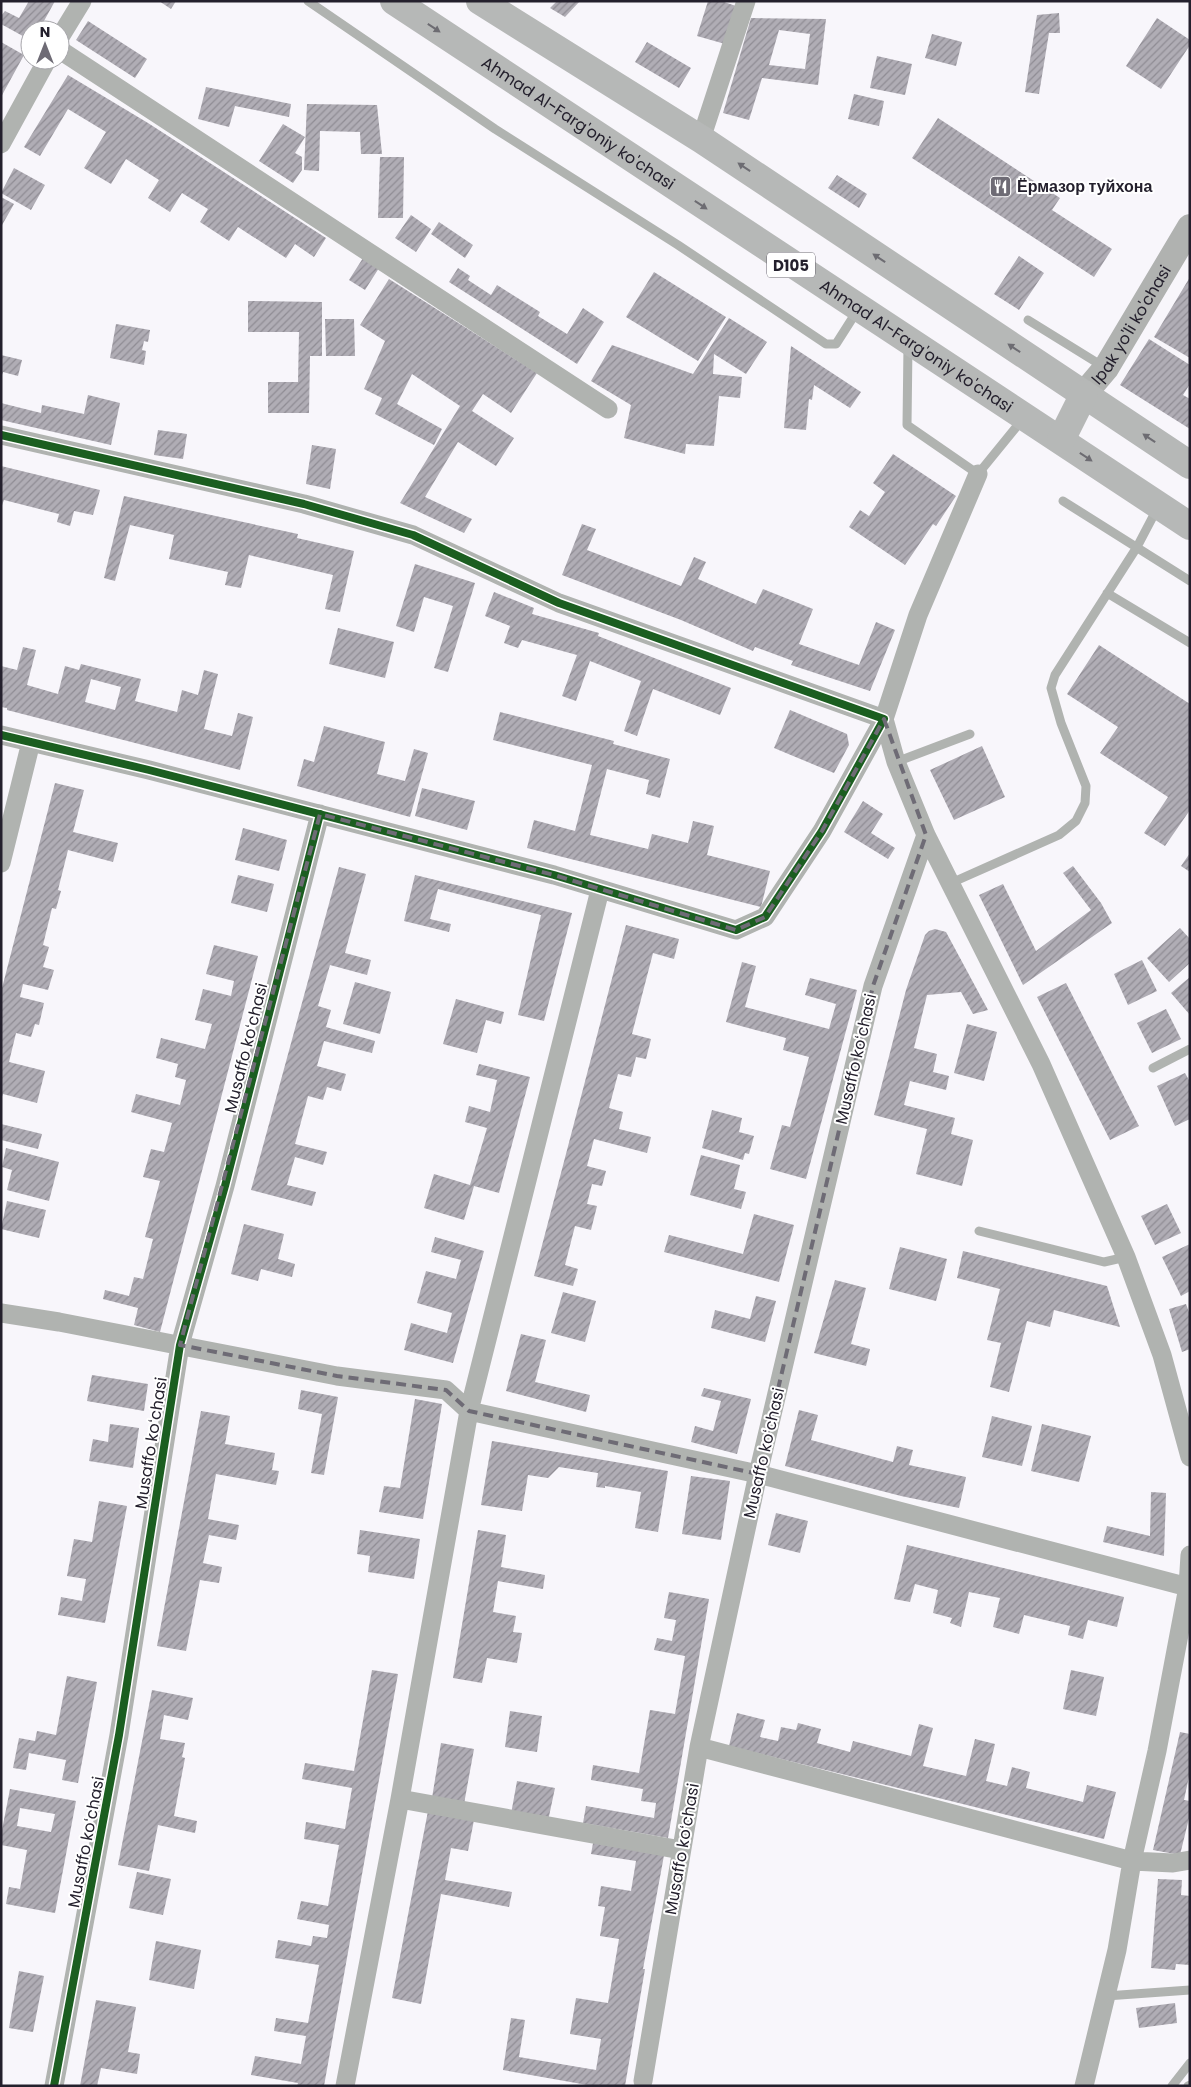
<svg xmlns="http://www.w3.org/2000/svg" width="1191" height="2087" font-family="Poppins,sans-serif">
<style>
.building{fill:url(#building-hatch);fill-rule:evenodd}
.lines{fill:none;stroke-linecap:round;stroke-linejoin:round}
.service{stroke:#b0b3b0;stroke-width:9}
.minor{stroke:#b0b3b0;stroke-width:19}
.secondary{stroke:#b0b2b0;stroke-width:26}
.trunk{stroke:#b6b8b7;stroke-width:28}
.cycleway-casing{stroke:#fff;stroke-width:11}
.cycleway{stroke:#1b5e20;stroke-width:8}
.oneway{fill:#6d6c72}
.marked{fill:none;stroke:#6e6b75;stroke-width:4;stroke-dasharray:10 6;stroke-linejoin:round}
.labels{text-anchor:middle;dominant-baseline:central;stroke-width:4;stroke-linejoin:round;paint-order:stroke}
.shield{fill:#fff;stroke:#66636c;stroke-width:1}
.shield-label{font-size:15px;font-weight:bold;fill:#24202d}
.street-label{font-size:16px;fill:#24202d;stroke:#fff}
.poi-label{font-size:16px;font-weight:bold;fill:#24202d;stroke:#fff;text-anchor:start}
</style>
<defs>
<pattern id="building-hatch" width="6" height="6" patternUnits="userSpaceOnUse" patternTransform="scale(1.25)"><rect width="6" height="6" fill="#b0adb5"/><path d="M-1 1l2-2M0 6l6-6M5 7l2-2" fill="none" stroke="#8f8c94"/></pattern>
</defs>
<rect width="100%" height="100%" fill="#f8f6fb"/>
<path class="building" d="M29 1H55L39 30H30V40L1 24V16L5 11 19 18Z
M159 1H176L171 9Z
M557 1H580L565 17 550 8Z
M708 1H721L736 6 725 44 697 36Z
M1059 13 1060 33H1049L1039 94 1025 92 1037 15Z
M751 18 826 19 818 85 762 78 749 120 723 113ZM779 30 810 34 805 69 769 65Z
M1157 18 1190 40V45L1161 89 1126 66Z
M88 21 147 59 135 78 76 40Z
M932 34 962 42 956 66 925 58Z
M1 42 24 55 1 97Z
M647 42 691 68 679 88 635 62Z
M877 56 912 64 905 95 870 88Z
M68 75 148 123 326 238 314 257 295 244 286 258 238 227 229 241 200 222 208 209 182 193 170 212 148 198 159 180 126 159 111 184 84 168 106 132 68 109 40 156 24 147Z
M206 87 291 104 289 117 235 106 229 127 198 119Z
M854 94 884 101 879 126 848 119Z
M307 104 377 105 382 154H361L360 132 320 131 319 171 304 170Z
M938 118 1060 198 1052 210 1112 249 1094 277 912 158Z
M283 124 305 137 295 153 302 157V170L293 183 259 161Z
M380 157H404L403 218H378Z
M14 168 45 185 31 210 1 193Z
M837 175 867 194 859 208 828 188Z
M1 197 14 204 1 227Z
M411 215 431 229 416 252 395 238Z
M439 222 473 245 465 258 431 234Z
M1019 256 1044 273 1019 310 994 294Z
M363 258 379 268 365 290 349 280Z
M458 268 470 276 468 280 491 295 497 285 540 312 538 316 567 334 583 308 604 322 577 364 449 282Z
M654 272 726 317 698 361 626 317Z
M1190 277V358L1154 337Z
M389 279 537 373 511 413 483 394 472 411 514 438 496 466 458 442 425 497 472 519 464 533 400 503 460 406 412 374 397 404 442 429 434 445 375 414 382 398 364 389 385 341 360 325Z
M248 301 322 302V356H310L309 413H268V382H298L299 332H248Z
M729 318 767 342 746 374 714 354 713 374 742 377 740 398 719 396 714 446 686 444 685 454 624 438 631 405 591 381 612 345 693 374Z
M325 319H354L355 356H326Z
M116 324 150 330 148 342 144 341 142 350 146 351 144 365 110 358Z
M1149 339 1190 365V384L1183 395 1190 399V429L1120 385Z
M791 346 861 392 850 408 814 385 812 400 809 399 806 430 784 428Z
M1 355 22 360 18 376 3 372 1 378Z
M88 395 120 403 111 445 1 420V403L41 413 42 405 84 414Z
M158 430 187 434 183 459 154 455Z
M312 445 336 449 330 489 306 484Z
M893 454 956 496 936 526 933 524 905 565 849 527 860 510 869 516 885 492 873 483Z
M1 466 100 490 93 515 74 511 70 526 57 522 59 514 4 500 1 508Z
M124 496 298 534 297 538 354 551 340 612 325 609 333 575 249 555 241 588 225 585 228 572 169 559 174 535 130 525 115 581 104 578Z
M582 524 596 529 587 550 681 586 694 557 706 562 698 579 756 604 763 589 813 609 799 644 859 665 876 622 895 630 870 691 791 665 793 661 755 647 753 651 681 620 562 575Z
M415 564 475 583 448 672 434 668 453 606 424 597 414 632 396 626Z
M494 592 534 608 532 614 599 633 598 636 731 688 720 715 653 689 637 736 624 731 641 681 590 661 576 701 562 696 577 655 522 640 518 648 504 643 510 626 485 616Z
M338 628 394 642 385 678 329 664Z
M1099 645 1190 704V810L1165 846 1144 833 1168 797 1100 753 1118 727 1067 694Z
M23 647 36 650 27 685 58 694 65 666 79 670 81 664 141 679 135 701 177 712 182 690 198 695 204 670 218 674 204 729 232 736 238 713 253 717 240 770 7 710V708L1 707V666L17 670ZM91 679 121 687 115 710 85 702Z
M790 710 847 734 849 745 834 773 774 748Z
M500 712 614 741 613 744 670 759 660 798 646 794 649 780 607 769 590 835 648 849 652 834 688 843 693 821 714 826 707 855 770 871 761 907 527 848 534 820 575 831 592 765 493 740Z
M324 726 385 742 377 774 405 781 414 749 428 753 410 817 297 786 304 759 314 762Z
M982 746 1005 797 954 820 930 770Z
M55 783 84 790 73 832 118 843 113 862 68 850 58 890 61 891 56 909 52 908 43 945 49 947 43 967 54 970 48 990 23 984 20 997 44 1003 39 1025 35 1024 31 1037 16 1033 9 1062 45 1071 37 1103 3 1094 1 1099V992Z
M422 788 475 801 467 830 415 816Z
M863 801 883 814 871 833 895 848 888 859 844 832Z
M243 828 287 840 279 871 235 860Z
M1190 853V872L1181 866Z
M1073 866 1101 903 1112 923 1023 985 979 895 1003 884 1036 951 1091 910 1063 873Z
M339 867 366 874 345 953 371 960 367 975 330 965 318 1006 331 1010 326 1027 375 1041 372 1053 324 1041 317 1066 346 1074 341 1091 327 1087 323 1100 308 1096 295 1144 327 1152 323 1165 295 1157 287 1185 316 1192 312 1206 251 1190Z
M238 875 274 884 267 912 231 903Z
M415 875 572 913 544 1021 518 1015 541 915 438 889 430 919 451 924 449 932 404 921Z
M626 925 679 939 674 959 653 953 632 1034 651 1039 646 1059 636 1057 631 1077 618 1074 609 1108 623 1112 619 1129 651 1137 647 1153 594 1139 587 1166 606 1171 602 1186 592 1184 587 1204 597 1206 591 1230 575 1226 565 1265 578 1269 573 1286 534 1276Z
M1180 928 1190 939V963L1169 982 1147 958Z
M935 929 946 932 988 1010 973 1014 961 992 927 995 914 1048 937 1054 933 1072 949 1076 946 1090 910 1081 904 1105 955 1118 951 1134 973 1140 962 1186 916 1174 927 1129 874 1115 906 990 925 935 929 931Z
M214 945 258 956 160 1332 134 1325 138 1308 103 1299 105 1290 129 1296 134 1277 143 1279 153 1239 145 1237 160 1181 143 1177 151 1149 164 1152 172 1123 131 1112 136 1094 180 1105 186 1080 175 1077 178 1064 156 1058 161 1038 205 1049 212 1024 195 1020 203 989 231 996 234 981 206 974Z
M1142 960 1157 991 1128 1005 1114 974Z
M742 962 756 966 745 1007 829 1029 836 1004 805 995 810 978 857 990 806 1179 770 1169 782 1125 790 1127 809 1057 783 1050 786 1038 726 1022Z
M1190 977V1015L1171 993Z
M355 982 391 992 380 1034 343 1024Z
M1066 983 1139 1126 1110 1140 1037 997Z
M456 999 504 1012 501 1024 486 1020 477 1053 443 1044Z
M1166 1009 1181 1039 1152 1053 1137 1023Z
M967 1024 997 1032 984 1081 954 1073Z
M479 1064 530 1077 499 1193 474 1186 464 1220 424 1208 434 1174 470 1185 487 1128 465 1122 469 1106 490 1112 497 1080 476 1075Z
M1185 1073 1190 1082V1119L1175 1126 1157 1086Z
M712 1110 742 1118 739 1132 754 1136 749 1154 745 1153 743 1160 702 1148Z
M1 1124 42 1134 38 1149 1 1140Z
M6 1148 59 1162 49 1201 7 1190 12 1170 2 1167Z
M701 1155 740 1165 734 1189 746 1192 741 1209 690 1195Z
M7 1201 46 1210 39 1238 1 1229Z
M1167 1204 1181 1233 1155 1245 1141 1216Z
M754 1214 794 1225 779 1282 664 1252 669 1235 743 1254Z
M244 1224 284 1234 278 1259 295 1264 292 1277 261 1269 258 1281 231 1274Z
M435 1237 484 1251 453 1363 404 1350 411 1323 447 1333 452 1313 417 1303 426 1271 456 1279 461 1260 431 1252Z
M1190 1244V1291L1181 1296 1162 1257Z
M900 1247 947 1259 936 1301 889 1289Z
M963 1251 1107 1286 1120 1327 1054 1310 1050 1327 1027 1321 1009 1392 990 1387 1001 1343 987 1340 1000 1289 957 1278Z
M835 1280 866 1288 851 1344 870 1349 866 1366 814 1353Z
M563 1292 596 1301 585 1342 551 1333Z
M756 1296 776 1301 765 1342 711 1328 715 1310 750 1319Z
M1186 1304 1190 1315V1349L1182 1352 1169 1309Z
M521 1334 546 1340 535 1382 590 1395 586 1412 506 1391Z
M92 1375 148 1384 144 1411 87 1401Z
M704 1388 751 1399 737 1454 691 1442 695 1426 713 1431 721 1401 701 1396Z
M301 1390 338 1397 324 1475 311 1473 322 1414 298 1409Z
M415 1399 442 1404 423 1519 379 1512 384 1486 400 1488Z
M799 1410 818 1415 811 1440 893 1462 897 1446 913 1450 909 1465 966 1477 959 1508 901 1496 785 1466Z
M201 1411 230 1416 225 1444 275 1453 272 1470 279 1471 276 1485 216 1474 208 1519 239 1525 236 1540 209 1535 203 1563 222 1567 219 1583 200 1580 186 1651 157 1646Z
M992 1416 1032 1426 1022 1466 982 1457Z
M110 1424 139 1428 133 1468 89 1461 93 1439 108 1442Z
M1042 1424 1091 1436 1079 1482 1031 1471Z
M492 1441 668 1471 658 1532 635 1528 641 1492 605 1486V1488L596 1487 598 1473 559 1467 548 1478 528 1475 522 1511 481 1505Z
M691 1476 730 1481 721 1540 682 1534Z
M1151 1492 1166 1493 1164 1556 1103 1542 1107 1526 1150 1536Z
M99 1501 127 1506 105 1623 58 1615 61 1597 82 1601 86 1579 67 1576 74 1539 92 1542Z
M776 1513 808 1521 800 1553 768 1545Z
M360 1530 420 1539 414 1579 368 1572 370 1556 357 1554Z
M478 1530 506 1535 501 1567 545 1575 543 1589 498 1581 493 1612 516 1616 513 1632 522 1633 517 1663 487 1658 482 1683 453 1678Z
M907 1545 1124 1597 1117 1627 1088 1620 1083 1639 1068 1635 1070 1626 1024 1615 1019 1634 993 1627 1000 1598 969 1592 961 1627 950 1623 952 1618 933 1613 938 1590 915 1584 910 1602 894 1599Z
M669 1592 709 1599 668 1838 583 1823 586 1806 654 1818 656 1803 641 1801 643 1789 591 1780 593 1765 639 1773 650 1710 675 1714 685 1656 654 1650 657 1638 672 1641 676 1620 664 1618Z
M372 1670 398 1674 324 2086H297L298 2083 251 2075 255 2056 301 2064 306 2036 274 2031 276 2018 308 2023 319 1965 275 1958 278 1940 311 1946 313 1936 327 1938 329 1925 297 1919 301 1901 328 1906 339 1845 304 1839 306 1822 345 1829 352 1788 302 1779 305 1763 354 1771Z
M1071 1670 1104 1677 1096 1716 1063 1709Z
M67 1676 97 1682 78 1783 62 1780 66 1760 29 1753 26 1770 13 1768 19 1738 35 1741 37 1731 56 1735Z
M152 1690 193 1698 188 1720 164 1715 160 1739 185 1743 182 1757 185 1758 174 1816 197 1821 195 1833 158 1825 149 1871 118 1865Z
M510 1711 542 1716 537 1752 505 1747Z
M737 1713 765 1720 760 1737 778 1741 781 1727 796 1730 798 1723 821 1729 817 1743 850 1752 853 1741 911 1756 919 1724 933 1728 923 1766 966 1776 975 1739 995 1744 986 1781 1007 1786 1012 1767 1030 1772 1026 1788 1071 1799 1083 1802 1087 1785 1116 1792 1104 1839 729 1746Z
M1180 1732 1190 1734V1772L1184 1800 1190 1801V1814L1180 1855 1153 1850Z
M441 1743 474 1749 464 1804 432 1798Z
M517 1781 555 1788 548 1821 511 1814Z
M10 1789 76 1801 55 1913 6 1904 9 1887 20 1889 27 1850 1 1845V1835ZM20 1808 55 1814 51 1832 17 1826Z
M428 1811 474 1820 468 1851 451 1848 445 1880 512 1892 509 1907 441 1894 421 2004 392 1998Z
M594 1838 665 1850 643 1969H645L625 2086H593L503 2070 511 2018 525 2020 519 2057 596 2070 601 2039 570 2034 576 1998 608 2003 619 1939 600 1936 605 1907 598 1906 601 1886 631 1891 636 1861 591 1854Z
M137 1872 171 1879 163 1915 129 1908Z
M1158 1879 1182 1880 1181 1895 1190 1896V1965L1176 1964 1175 1970 1151 1968Z
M156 1941 201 1950 194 1989 149 1980Z
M19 1971 44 1976 33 2032 9 2028Z
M96 2000 136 2007 128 2052 140 2054 137 2074 101 2068 97 2086H80Z
M1175 2003 1177 2023 1139 2028 1136 2008Z"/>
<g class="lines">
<path class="service" d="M308 1 495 129 678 245 826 344H836L857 311
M1028 320 1104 367
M908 345 907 425 978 474 1022 420
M1063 501 1190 581
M1107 593 1190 643
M896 762 970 734
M951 883 1059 835 1076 821 1085 803 1086 786 1061 723 1051 688 1055 675 1137 547 1158 507
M1153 1068 1190 1049
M979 1231 1104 1262 1126 1257
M1106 1996 1190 1990
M1172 2086 1190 2063
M1188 2086 1190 2085"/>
<path class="minor" d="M60 37 82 1
M60 50 608 409
M701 139 746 1
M1 144 47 60
M1 435 304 504 413 535 559 603 884 719 822 831 765 917 736 930 554 875 149 770 1 735
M978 474 918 615 884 719 896 762 926 835 1041 1064 1126 1257 1162 1355 1190 1457
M1 863 31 742
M1 1313 59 1322 337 1376 446 1390 469 1411 758 1474 1188 1587
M699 1747 1132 1861 1173 1863 1190 1860
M400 1799 681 1850
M643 2081 699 1747 758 1474 873 986 926 835
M54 2086 119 1735 180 1345 225 1186 320 814
M345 2086 400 1799 469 1411 600 890
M1084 2086 1117 1950 1132 1861 1157 1751 1188 1587 1190 1555"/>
<path class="secondary" id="s1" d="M1084 394 1106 368 1190 227"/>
<g class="trunk">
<path id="s2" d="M394 1 1190 526"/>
<path d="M480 1 701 139 1190 465"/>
<path d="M1061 440 1084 394"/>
</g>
<defs>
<path id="cycleway" d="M1 435 304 504 413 535 559 603 884 719 822 831 765 917 736 930 554 875 149 770 1 735
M54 2086 119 1735 180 1345 225 1186 320 814"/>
</defs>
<use href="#cycleway" class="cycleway-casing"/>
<use href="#cycleway" class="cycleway"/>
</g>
<defs><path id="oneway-solid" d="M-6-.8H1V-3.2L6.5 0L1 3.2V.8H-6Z" transform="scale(1.25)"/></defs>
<g class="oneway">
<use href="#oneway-solid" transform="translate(434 28) rotate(34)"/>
<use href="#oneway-solid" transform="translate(744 167) rotate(-146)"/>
<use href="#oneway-solid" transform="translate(701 205) rotate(34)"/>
<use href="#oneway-solid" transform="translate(879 258) rotate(-146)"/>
<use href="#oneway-solid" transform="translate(1014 348) rotate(-146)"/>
<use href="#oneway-solid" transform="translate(1149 438) rotate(-146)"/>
<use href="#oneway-solid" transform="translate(1086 457) rotate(34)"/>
</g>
<path class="marked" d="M884 719 926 835 873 986 758 1474 469 1411 446 1390 337 1376 180 1345 320 814 554 875 736 930 765 917 822 831Z"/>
<defs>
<symbol id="restaurant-square" viewBox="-11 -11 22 22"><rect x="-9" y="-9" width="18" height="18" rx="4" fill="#6e6b75" stroke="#fff"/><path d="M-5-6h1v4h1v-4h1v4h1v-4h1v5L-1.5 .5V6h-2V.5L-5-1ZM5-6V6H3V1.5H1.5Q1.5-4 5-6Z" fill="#fff"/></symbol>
</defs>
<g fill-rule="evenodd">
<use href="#restaurant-square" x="988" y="174" width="25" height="25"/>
</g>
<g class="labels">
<rect class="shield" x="767" y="252.5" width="48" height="25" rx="4"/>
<g class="shield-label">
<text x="791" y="265">D105</text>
</g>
<g class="street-label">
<text stroke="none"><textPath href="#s2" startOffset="221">Ahmad Al-Farg'oniy ko'chasi</textPath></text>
<text stroke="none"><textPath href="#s1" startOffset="84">Ipak yo'li ko'chasi</textPath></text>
<text stroke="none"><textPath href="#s2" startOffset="626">Ahmad Al-Farg'oniy ko'chasi</textPath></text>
<text transform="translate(246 1048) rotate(-76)">Musaffo koʻchasi</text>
<text transform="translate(856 1059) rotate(-77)">Musaffo koʻchasi</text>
<text transform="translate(151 1443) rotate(-81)">Musaffo koʻchasi</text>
<text transform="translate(764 1453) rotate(-77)">Musaffo koʻchasi</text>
<text transform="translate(86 1842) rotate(-79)">Musaffo koʻchasi</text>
<text transform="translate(682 1849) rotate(-80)">Musaffo koʻchasi</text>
</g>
<g class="poi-label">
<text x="1017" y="186">Ёрмазор туйхона</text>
</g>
</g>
<rect width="1191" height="2087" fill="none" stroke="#24202d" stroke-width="5"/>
<g transform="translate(45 45)"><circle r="24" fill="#ffffff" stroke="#a7a6ab"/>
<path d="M0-4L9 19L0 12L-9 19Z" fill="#6e6b75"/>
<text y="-8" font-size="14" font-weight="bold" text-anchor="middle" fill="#24202d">N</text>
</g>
</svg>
